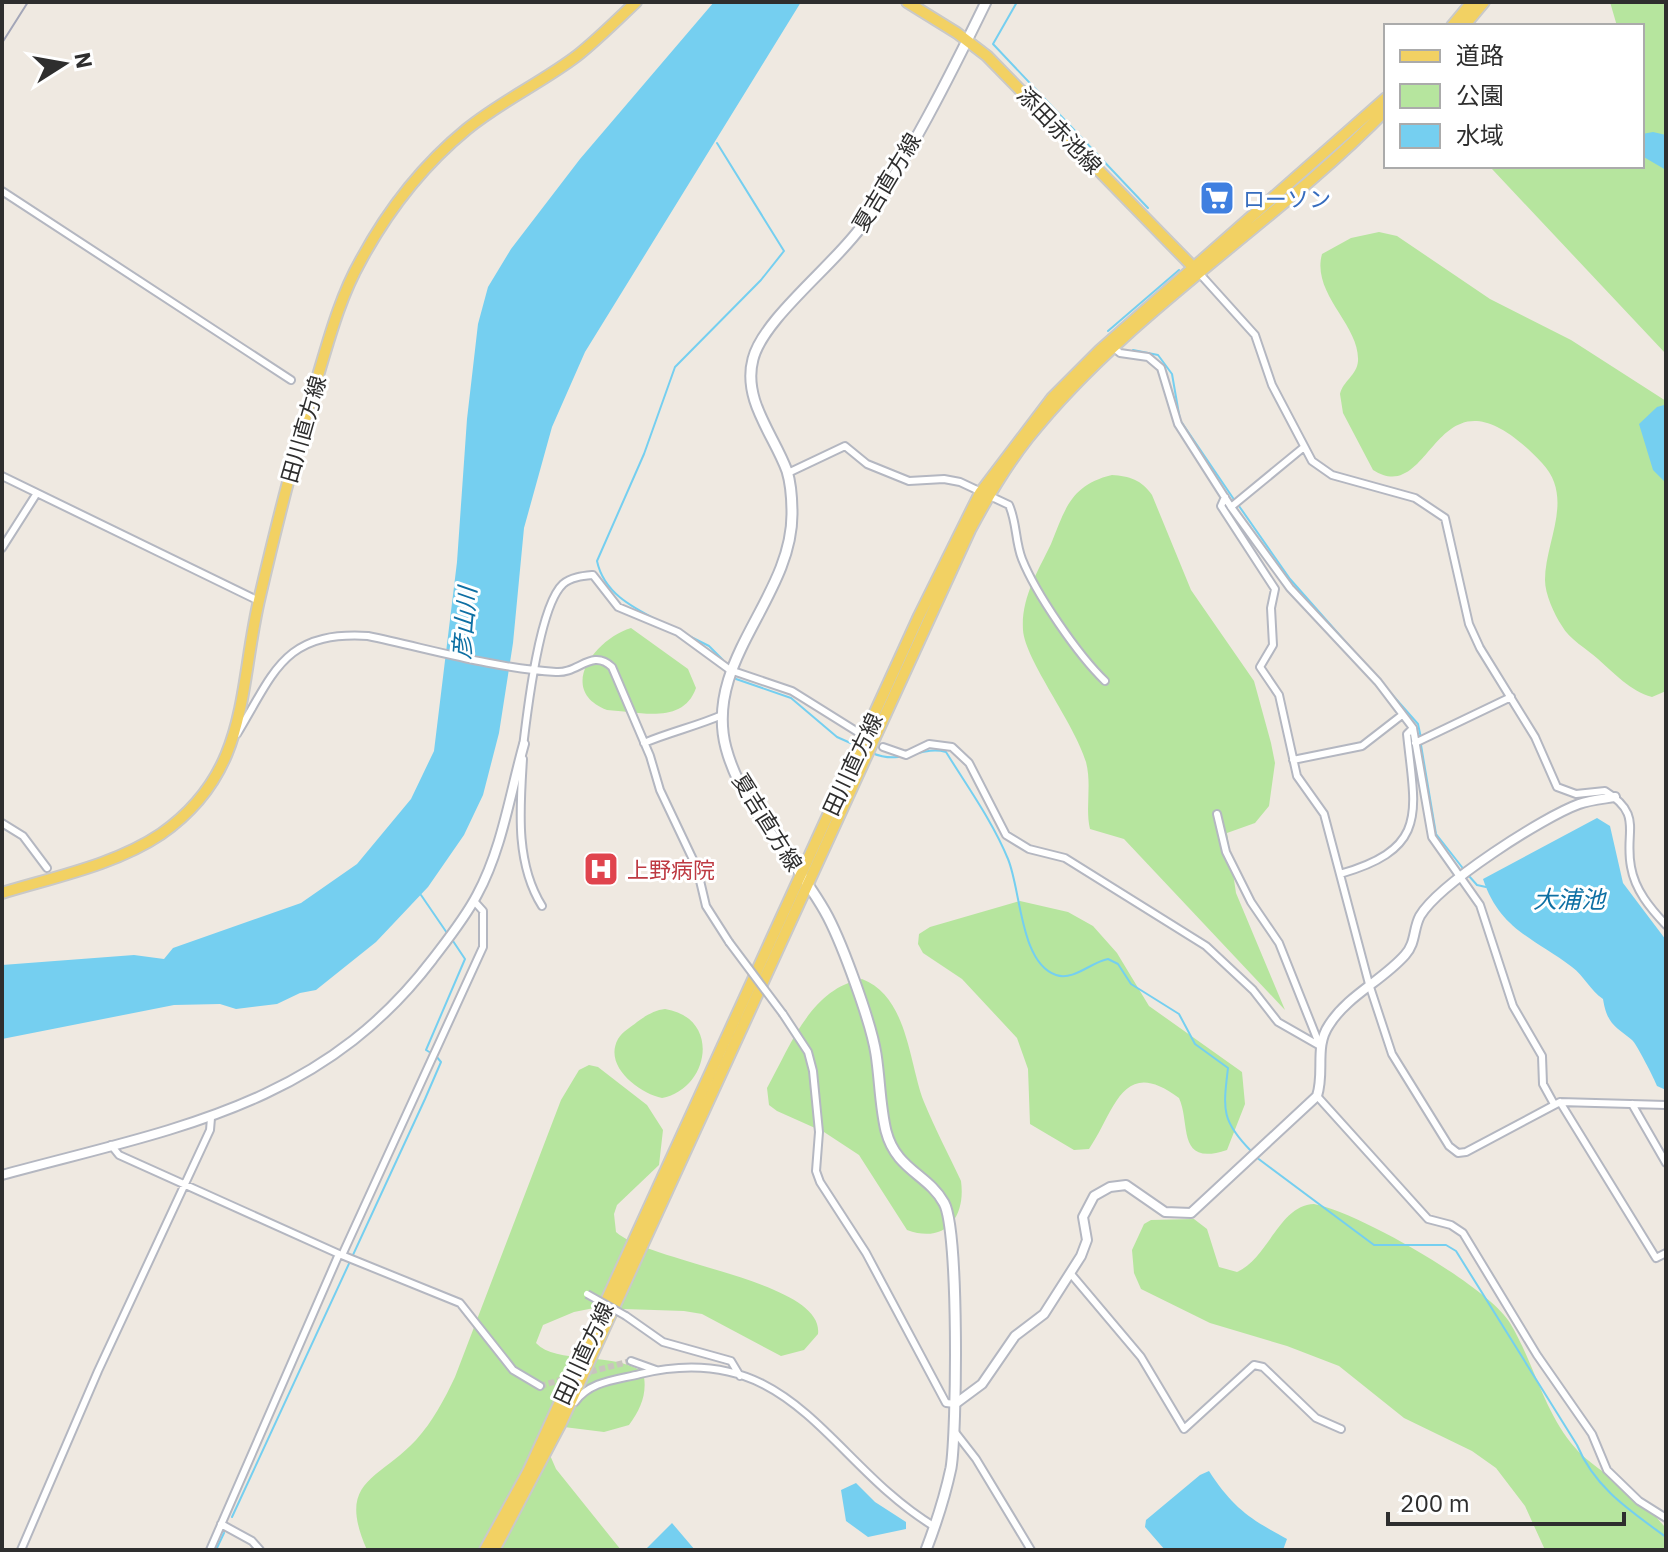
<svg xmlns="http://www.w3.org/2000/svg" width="1668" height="1552" font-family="'IBM Plex Sans','Noto Sans JP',sans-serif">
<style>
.green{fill:#b6e59e}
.water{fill:#75cff0}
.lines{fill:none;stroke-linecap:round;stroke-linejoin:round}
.stream{stroke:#75cff0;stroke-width:2}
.minor-tunnel{stroke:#c8c4bd;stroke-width:6;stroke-dasharray:6 3;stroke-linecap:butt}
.minor-casing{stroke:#b4b7c1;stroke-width:10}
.tertiary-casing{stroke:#b4b7c1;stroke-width:12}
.secondary-casing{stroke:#b4b7c1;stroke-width:13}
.primary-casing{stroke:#c9c9c9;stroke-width:14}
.minor{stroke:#fff;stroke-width:6}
.tertiary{stroke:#fff;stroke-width:8}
.secondary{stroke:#fff;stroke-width:9}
.primary{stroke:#f2d163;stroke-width:10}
.rail{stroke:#a3a6b8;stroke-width:2}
.minor-bridge-casing{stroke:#b4b7c1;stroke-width:10;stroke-linecap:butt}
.minor-bridge{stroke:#fff;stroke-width:6}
.labels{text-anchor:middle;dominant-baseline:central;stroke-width:6;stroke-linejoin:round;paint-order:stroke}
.street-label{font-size:22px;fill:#2e2e2e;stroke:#fff}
.shop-label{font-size:22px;fill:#366cbe;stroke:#fff;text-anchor:start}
.health-label{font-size:22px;fill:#be3a42;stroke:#fff;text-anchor:start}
.water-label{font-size:24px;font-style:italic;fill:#0d6fa3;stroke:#fff}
</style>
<rect width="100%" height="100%" fill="#efe9e1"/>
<path class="green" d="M1610 2H1666V354L1492 169 1642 166V26H1617Z
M1379 232 1397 236 1490 299 1571 340 1666 401V691L1652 697C1630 691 1614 673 1598 659 1587 649 1569 639 1562 626 1554 614 1545 594 1545 580 1545 541 1575 498 1542 463 1433 348 1436 510 1373 470L1343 413 1340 394C1343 381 1357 375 1358 361 1360 325 1311 294 1322 254L1351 238Z
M1112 475C1129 476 1142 480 1152 495L1191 590 1254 681 1271 743 1275 763 1269 806 1255 823 1227 833 1236 893 1285 1010 1124 839 1090 829C1085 808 1092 785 1086 762 1075 724 1025 660 1023 630 1021 598 1038 571 1051 544 1065 510 1070 485 1112 475Z
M631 628 688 669 696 688C683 725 640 712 607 710 556 690 595 639 631 628Z
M1020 901 1068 912 1093 926 1117 953 1149 1006 1242 1072 1245 1104 1227 1150C1176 1167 1191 1124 1179 1098 1122 1055 1115 1111 1089 1149L1074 1150 1030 1124 1028 1069 1017 1038 962 979 923 953 918 944 919 934 930 927Z
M862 979C908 996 909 1064 924 1102 935 1129 949 1155 961 1181 966 1218 945 1244 907 1230L859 1155 824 1132 777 1111 769 1105 767 1088C790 1047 810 989 862 979Z
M665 1009C722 1018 709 1089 662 1098 639 1093 603 1066 618 1039 622 1032 631 1027 637 1022 645 1016 655 1010 665 1009Z
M589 1065 598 1067 647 1105 663 1130 659 1165 617 1205 614 1214 616 1232C650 1263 825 1281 818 1334L804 1350 781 1356 702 1314 684 1311 594 1308 574 1312 543 1325 536 1343C556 1365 612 1351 643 1372 648 1392 641 1409 629 1425L604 1432 564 1427 546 1446 556 1469 621 1550H367C336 1480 378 1481 416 1440 433 1421 444 1400 455 1377L561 1100 579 1070Z
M1314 1204C1356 1211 1488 1286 1510 1323 1533 1361 1543 1408 1571 1443 1590 1467 1615 1477 1637 1496 1648 1505 1656 1518 1666 1528V1550H1545L1525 1506 1496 1468 1472 1451 1404 1418 1339 1366 1287 1346 1210 1323 1141 1289 1134 1273 1132 1250 1144 1224 1151 1220 1194 1219 1207 1229 1219 1267 1237 1272C1268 1259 1279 1205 1314 1204Z"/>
<path class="water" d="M714 2H801L585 352 552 427 524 528 513 643 499 733 483 795 464 835 428 887 376 942 316 990 300 993 277 1004 236 1009 220 1004 174 1005 2 1039V965L134 955 164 959 173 948 301 903 357 864 411 799 434 751 457 562 467 419 478 324 488 287 511 249 580 159Z
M1653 132 1666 135V170L1642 156V134Z
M1664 405 1666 408V483L1653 470 1639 424 1657 407Z
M1597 818 1610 826 1623 883 1666 940V1090L1657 1086C1655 1080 1636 1043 1632 1040 1615 1026 1607 1024 1603 999 1590 990 1584 976 1572 967 1534 938 1500 930 1483 879Z
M1209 1471C1233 1508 1250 1519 1287 1539L1283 1550H1165L1145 1527 1146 1520 1200 1475Z
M856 1483 875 1502 906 1522V1529L868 1537 846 1521 841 1490Z
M672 1523 695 1550H645Z"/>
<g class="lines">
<path class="stream" d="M1017 2 993 44 1148 208
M1108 331 1179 270
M1133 350 1158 355 1172 374 1180 420 1235 501
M1239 506 1290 579 1418 724 1421 738
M661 622C634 608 604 594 597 561L644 454 675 367 761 280 784 251 717 143
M685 634 709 646 723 660
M736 679 791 698 837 737 855 745
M1421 745 1436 834 1465 871
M872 753C902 766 921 745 946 752 967 786 993 822 1008 859 1021 890 1020 963 1056 975 1074 981 1091 962 1108 959L1118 964 1131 984 1179 1014 1195 1044 1228 1068C1223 1110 1221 1121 1252 1152
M1469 876 1477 885 1486 887
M421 895 447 933
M431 1053 426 1050 465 959 451 938
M1256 1157 1374 1245H1446L1456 1251 1577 1445C1595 1488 1629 1510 1666 1537
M232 1517 425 1099 441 1062 436 1056
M216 1550 224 1533"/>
<path class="minor-tunnel" d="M582 1374 631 1361
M540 1386 571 1377"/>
<defs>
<path id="minor" d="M2 191 291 380
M1200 274 1255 335 1272 385 1312 461 1332 475 1415 498 1445 518 1469 624 1480 648 1535 737 1557 787 1576 794 1605 791C1644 815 1624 831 1631 867 1635 890 1650 908 1666 925
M1114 348 1120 353 1148 357 1161 368 1178 424 1231 507 1290 588 1378 682 1413 728 1432 837 1480 905 1513 1006 1542 1056 1543 1084 1554 1104
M788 473 845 446 867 464 909 481 944 479 960 482 1009 505C1017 523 1015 541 1022 559 1036 594 1078 655 1105 681
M2 476 259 601
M1225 497 1221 506 1275 589 1271 608 1273 645 1260 667 1279 695 1297 776 1324 814 1369 984 1392 1054 1449 1146 1458 1153 1466 1152 1560 1102 1666 1105
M1231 507 1304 447
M2 548 37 493
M237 734C275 671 284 631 368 636 430 649 493 668 556 672 578 674 592 648 612 667L650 756 660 790 697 868 706 906 729 942
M644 743C670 732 697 726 722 715
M1415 743 1511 697
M523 747C527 713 539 606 563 584 571 577 583 576 593 575L618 607 678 632 730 670 792 691 856 731
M883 747 906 755 929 744 952 747 969 763 1006 835 1029 849 1065 858 1206 946 1253 990 1278 1022 1320 1046
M523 759C520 808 515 863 542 906
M1293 760 1362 746 1402 715
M1217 814 1226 852 1251 902 1279 943 1320 1046
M2 823 23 836 47 868
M1340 874C1430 848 1415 812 1407 734L1413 728
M783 1014 808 1052 813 1071 819 1132 816 1171 820 1182 866 1253 946 1403 955 1404
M1317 1096 1428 1219 1451 1225 1463 1233 1537 1355 1592 1434 1607 1470 1639 1501 1666 1518
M1560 1102 1656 1258 1666 1253
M1632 1104 1666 1163
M111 1145 119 1155 339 1254 460 1303 513 1370 540 1386
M343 1253 483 947V911L474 901
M1071 1274 1141 1357 1184 1429 1254 1365 1263 1367 1316 1418 1341 1429
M626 1316 663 1342 731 1361 740 1376
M631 1361 656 1370
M575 1402C590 1381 616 1380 640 1374 793 1337 828 1463 935 1527
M955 1432 976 1459 1031 1550
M221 1524 252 1541 260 1550
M21 1550 98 1371 210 1130 211 1118
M210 1550 339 1254"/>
<path id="tertiary" d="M2 1175C170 1129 319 1108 432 960 448 939 465 918 477 895 502 849 510 794 524 744
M955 1404 982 1384 1015 1336 1044 1314 1081 1256 1087 1240 1083 1217 1094 1196 1110 1187 1126 1185 1165 1212 1191 1213 1317 1096C1325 1072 1314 1047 1329 1025 1348 995 1382 981 1405 955 1416 943 1413 929 1420 916 1439 884 1543 817 1579 804 1590 800 1603 799 1615 797"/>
<path id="secondary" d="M926 1550C936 1524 945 1496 951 1468 957 1431 959 1230 944 1203 928 1174 896 1170 886 1131 880 1106 880 1080 876 1054 871 1022 843 946 828 917 798 860 743 812 726 748 703 661 792 598 792 514 792 500 791 484 787 471 774 435 742 400 753 359 763 319 834 265 861 227 909 157 949 78 986 2"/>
<path id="primary" d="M907 2 957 33 987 56 1198 272
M1452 26 1472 2
M1464 26 1484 2
M2 893C54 877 115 865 161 834 251 771 238 688 260 596 277 523 295 451 317 379 329 339 340 297 361 260 388 210 423 165 467 129 501 101 543 82 578 55 598 39 617 20 636 2
M485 1550 528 1472 919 616 980 493 1052 398 1100 350 1386 98
M494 1550 561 1423 970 530C987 498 1005 467 1028 438 1127 313 1275 224 1386 110"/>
</defs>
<use href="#minor" class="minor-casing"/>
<use href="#tertiary" class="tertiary-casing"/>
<use href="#secondary" class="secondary-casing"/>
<use href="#primary" class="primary-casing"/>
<use href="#minor" class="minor"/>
<use href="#tertiary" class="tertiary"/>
<use href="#secondary" class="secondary"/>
<use href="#primary" class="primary"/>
<path class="rail" d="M2 43 28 2"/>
<defs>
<path id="minor-bridge" d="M729 942 783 1014
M587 1294 626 1316"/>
</defs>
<use href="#minor-bridge" class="minor-bridge-casing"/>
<use href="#minor-bridge" class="minor-bridge"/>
</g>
<defs>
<symbol id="supermarket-square" viewBox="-11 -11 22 22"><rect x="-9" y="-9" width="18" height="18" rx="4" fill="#3f7fe0" stroke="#fff"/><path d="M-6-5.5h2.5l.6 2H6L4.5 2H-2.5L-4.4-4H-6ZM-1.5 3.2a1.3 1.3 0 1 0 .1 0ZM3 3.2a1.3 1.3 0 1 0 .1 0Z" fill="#fff"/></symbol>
<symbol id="hospital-square" viewBox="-11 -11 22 22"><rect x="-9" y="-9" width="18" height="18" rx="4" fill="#e0444e" stroke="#fff"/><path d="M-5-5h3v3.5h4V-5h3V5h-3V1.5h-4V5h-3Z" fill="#fff"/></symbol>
</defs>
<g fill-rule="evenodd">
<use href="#supermarket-square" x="1197" y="178" width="40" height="40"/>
<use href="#hospital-square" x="581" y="849" width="40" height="40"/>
</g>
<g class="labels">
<g class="street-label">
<text transform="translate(1060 130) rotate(46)">添田赤池線</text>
<text transform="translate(886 182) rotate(-59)">夏吉直方線</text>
<text transform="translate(303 429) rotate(-74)">田川直方線</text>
<text transform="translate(852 764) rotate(-65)">田川直方線</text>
<text transform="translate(768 822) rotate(58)">夏吉直方線</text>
<text transform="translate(583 1353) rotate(-65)">田川直方線</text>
</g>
<g class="shop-label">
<text x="1243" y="198">ローソン</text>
</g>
<g class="health-label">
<text x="627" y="869">上野病院</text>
</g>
<g class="water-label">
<text transform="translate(464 623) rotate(-85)">彦山川</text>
<text x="1569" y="899">大浦池</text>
</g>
</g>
<rect width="1668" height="1552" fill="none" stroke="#2e2e2e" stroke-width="8"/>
<rect x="1384" y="24" width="260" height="144" fill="#ffffff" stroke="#ababab" stroke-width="2"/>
<rect x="1400" y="50" width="40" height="12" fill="#f2d163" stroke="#ababab" stroke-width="2"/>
<text x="1456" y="64" font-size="24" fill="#2e2e2e">道路</text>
<rect x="1400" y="84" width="40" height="24" fill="#b6e59e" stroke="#ababab" stroke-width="2"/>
<text x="1456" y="104" font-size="24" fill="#2e2e2e">公園</text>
<rect x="1400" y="124" width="40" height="24" fill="#75cff0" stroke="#ababab" stroke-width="2"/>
<text x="1456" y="144" font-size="24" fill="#2e2e2e">水域</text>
<g transform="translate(64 64) rotate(79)" stroke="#ffffff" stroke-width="6" paint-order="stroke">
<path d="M0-6L14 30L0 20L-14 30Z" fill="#2e2e2e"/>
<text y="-12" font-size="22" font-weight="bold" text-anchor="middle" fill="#2e2e2e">N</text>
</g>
<path d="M1388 1512v12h236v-12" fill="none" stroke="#2e2e2e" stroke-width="4"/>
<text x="1400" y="1512" font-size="24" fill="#2e2e2e" stroke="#ffffff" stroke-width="6" paint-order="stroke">200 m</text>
</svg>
